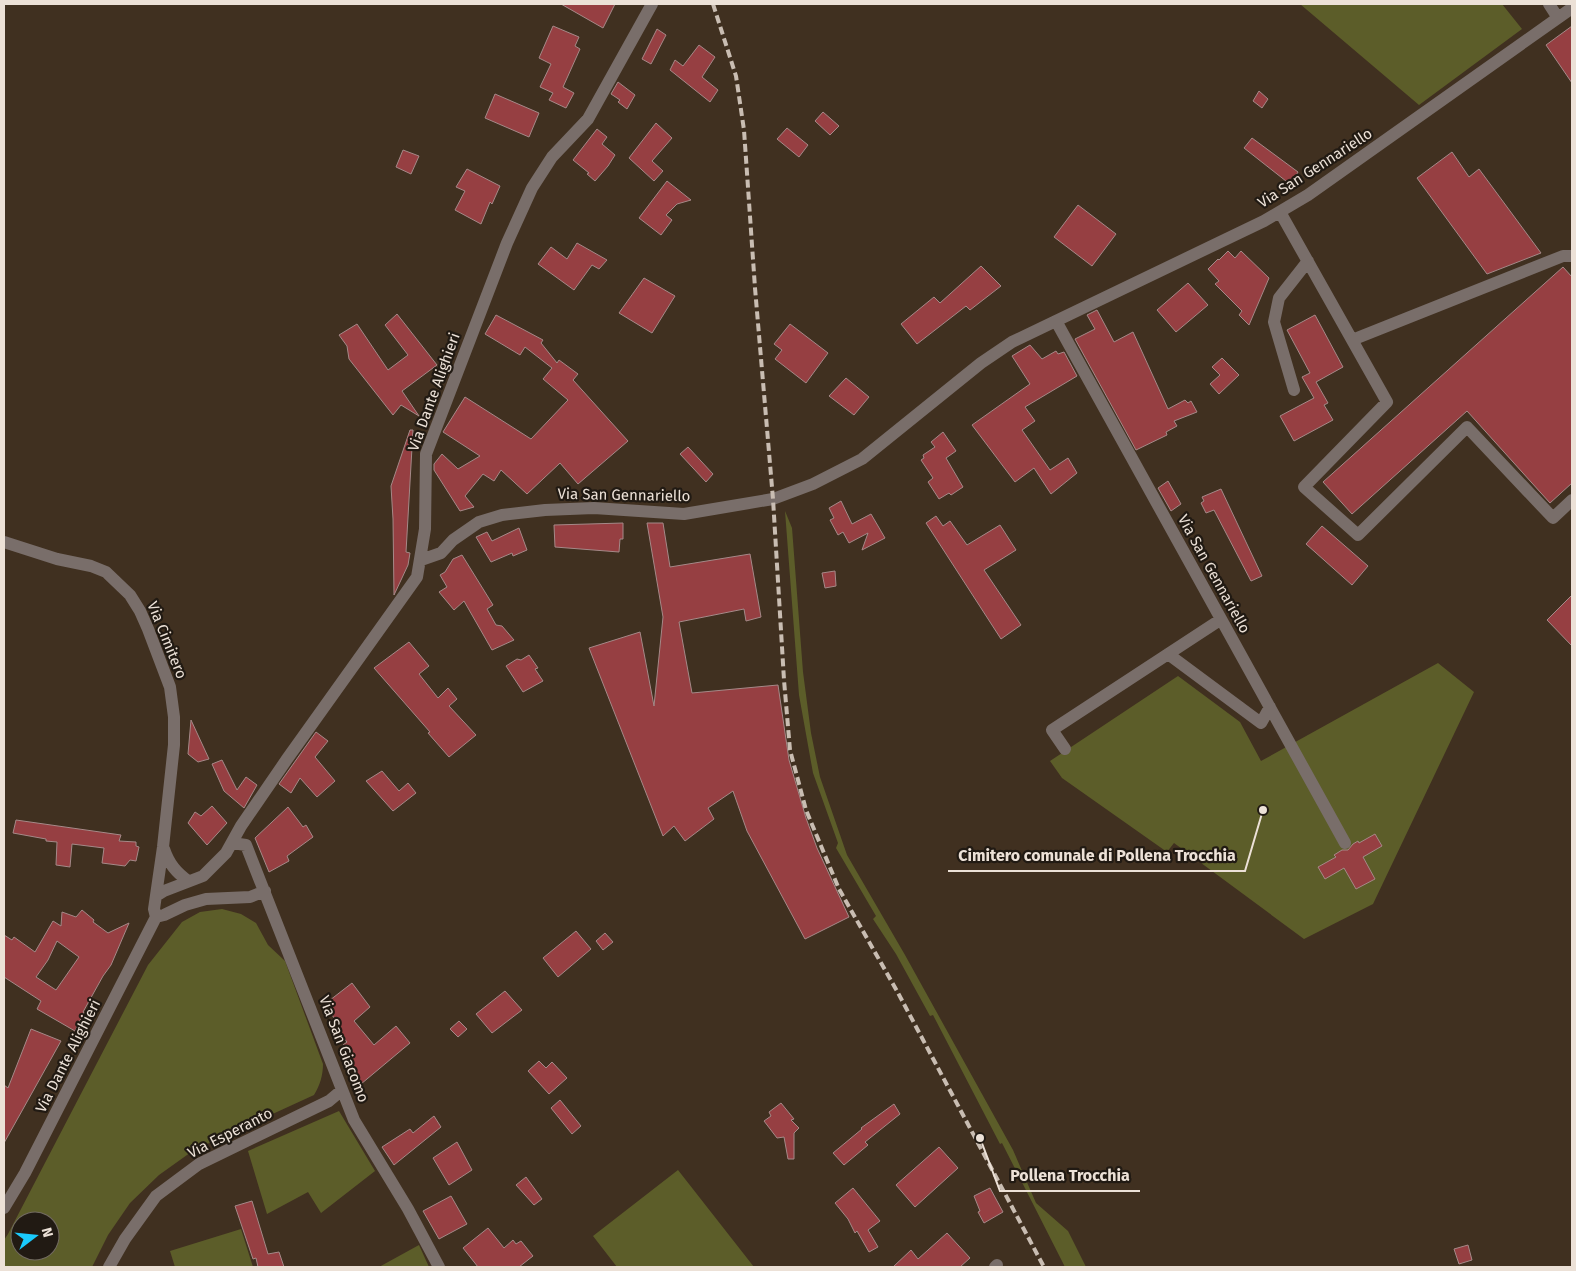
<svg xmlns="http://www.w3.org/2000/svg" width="1576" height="1271" font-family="'Fira Sans',sans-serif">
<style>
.green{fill:#5c5d29;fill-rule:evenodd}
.building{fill:#963f42;stroke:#a58988;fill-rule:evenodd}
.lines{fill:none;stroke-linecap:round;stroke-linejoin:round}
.minor{stroke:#796e6a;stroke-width:12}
.rail{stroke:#c9bdb2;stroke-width:4;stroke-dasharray:8 4;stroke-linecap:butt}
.labels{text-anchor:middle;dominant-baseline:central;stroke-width:4.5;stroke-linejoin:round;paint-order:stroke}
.street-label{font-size:15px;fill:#ece1d7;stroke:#211a13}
.leader{fill:none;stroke:#ece1d7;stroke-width:2}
.callout-dot{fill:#ece1d7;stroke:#211a13;stroke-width:2}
.callout-label{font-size:16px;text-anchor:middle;font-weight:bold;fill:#ece1d7;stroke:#211a13;stroke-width:4.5;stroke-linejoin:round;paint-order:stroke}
</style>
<rect width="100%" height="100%" fill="#403020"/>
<path class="green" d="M1300 4H1502L1522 29 1419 105Z
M785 511 792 528 803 672 811 733 820 777 847 855 905 955 1013 1150 1036 1203 1068 1231 1086 1267H1065L1002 1143 1000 1144 933 1015 930 1016 896 954 873 919 876 916 836 848 838 843 813 773 799 695Z
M1438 663 1474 692 1373 904 1304 939 1174 843 1167 852 1062 778 1050 761 1178 676 1240 722 1261 761Z
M222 909 241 914 256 923 268 945 285 961 323 1064C323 1075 320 1085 314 1095L194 1150 159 1175 130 1203 108 1235 92 1267H4V1240L8 1234 148 965 182 922 200 912ZM20 1221H50V1251H20Z
M339 1111 375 1171 321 1213 308 1192 267 1214 248 1151Z
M678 1170 754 1267H617L593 1236Z
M241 1229 253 1267H175L170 1251Z
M419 1245 429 1267H379Z"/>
<path class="building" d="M561 4H615L603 28Z
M553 26 579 37 575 46 580 49 563 87 574 93 566 108 549 100 553 93 540 87 551 64 539 58Z
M1572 26V83L1546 45Z
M657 29 666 35 651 64 642 59Z
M699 45 715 57 702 77 718 90 710 102 670 70 675 60 683 66Z
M618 82 635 95 627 109 618 102 620 100 611 94Z
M1259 91 1268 99 1262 108 1253 101Z
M495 94 539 113 529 137 485 118Z
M823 112 839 126 830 135 815 121Z
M656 123 672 138 652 161 663 171 654 181 629 158Z
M787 128 808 145 799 157 777 139Z
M597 129 607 137 602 144 615 155 608 166 595 181 587 174 589 173 573 160Z
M1252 138 1298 172 1291 185 1244 148Z
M403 150 419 156 411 174 396 167Z
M1452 152 1469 177 1479 169 1541 253 1487 274 1417 178Z
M467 169 500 186 492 204 490 202 481 224 455 210 465 191 456 187Z
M667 181 691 200 677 204 666 215 672 220 661 235 639 218Z
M1078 205 1116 234 1092 266 1054 237Z
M577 243 607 260 599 269 592 265 574 290 538 264 551 247 567 259Z
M1228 251 1235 258 1241 251 1269 278 1249 325 1239 315 1242 311 1215 284 1219 281 1208 269 1218 259 1219 260Z
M981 266 1001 286 970 310 966 306 917 344 901 324 934 297 940 303Z
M1563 267 1572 277V483L1550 503 1467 411 1352 514 1323 482Z
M644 278 675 296 652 333 619 313Z
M1188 283 1208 305 1176 332 1157 310Z
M1097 310 1114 342 1133 332 1168 409 1185 400 1188 403 1191 401 1197 412 1174 421 1177 426 1166 432 1167 435 1136 450 1075 339 1095 329 1087 315Z
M397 314 437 365 402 391 419 416 401 405 393 415 349 359 347 346 339 335 357 324 388 370 408 355 385 325Z
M496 315 543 340 541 343 557 363 559 360 578 374 573 380 628 441 578 484 560 463 527 494 501 470 494 481 483 474 465 496 474 507 460 511 434 470V464L442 454 458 469 480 456 443 432 465 397 531 439 568 400 543 379 552 368 525 347 520 355 485 334Z
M1315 315 1343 367 1316 382 1328 403 1324 405 1333 420 1294 441 1280 416 1314 398 1302 377 1310 373 1287 330Z
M790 324 828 353 806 383 775 359 782 350 774 344Z
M1030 345 1042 359 1056 351 1058 354 1064 352 1077 376 1025 407 1035 421 1022 430 1050 470 1068 458 1077 473 1051 494 1034 468 1015 482 972 425 1030 384 1012 356Z
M1222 358 1239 375 1219 394 1210 384 1220 375 1212 367Z
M846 378 869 397 854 415 829 396Z
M410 430H413L406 552 410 553 408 565 394 595 393 519 391 486Z
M943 432 956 451 946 458 963 487 951 495 949 493 939 499 928 482 933 478 921 460 924 458 923 455 935 447 931 442Z
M688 447 713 474 706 482 680 454Z
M1168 481 1181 504 1171 511 1158 488Z
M1221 489 1262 576 1251 581 1214 510 1206 513 1201 503 1204 501 1202 497Z
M841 501 852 524 871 514 885 538 862 550 868 533 849 543 843 532 838 535 830 520 834 518 829 508Z
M936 516 943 526 950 521 967 545 1000 525 1016 550 984 570 1021 625 1001 639 926 523Z
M623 523V539H620L619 552 555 547 554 525Z
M647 523H663L670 567 750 554 761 617 746 621 744 609 679 622 692 693 778 685 789 760 806 818 817 848 849 917 805 939 747 831 733 791 708 808 714 819 685 841 674 826 663 836 589 648 640 632 654 706 663 617Z
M1322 526 1368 566 1352 585 1306 544Z
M519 528 527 550 513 556 512 553 491 562 476 537 487 532 492 541Z
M462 555 493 605 487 609 496 625 502 626 514 640 492 650 464 601 454 610 439 592 447 587 440 575 445 572 453 559Z
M835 571 836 586 825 588 822 573Z
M1572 595V646L1547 620Z
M409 642 429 666 419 674 438 698 448 688 457 699 449 706 476 735 449 757 428 733 430 732 374 668Z
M529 655 538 668 535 669 543 681 523 692 506 666 517 659 521 660Z
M191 720 209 759 198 762 188 754Z
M316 732 328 741 315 757 335 781 317 797 300 778 291 793 279 784Z
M222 760 237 790 246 777 257 785 244 808 224 791 212 764Z
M382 771 399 791 408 783 416 793 393 811 366 781Z
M212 806 227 823 207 845 188 823 195 812 201 816Z
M288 807 303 827 306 825 313 837 287 856 289 861 269 872 255 838Z
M16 820 121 835 119 841 136 842V846L139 847 136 861 130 860 125 866 102 863 104 848 72 844 70 867 56 865 57 842 46 841V839L13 833Z
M1375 834 1382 846 1363 857 1375 879 1356 889 1344 868 1325 879 1318 867 1336 857 1334 855 1342 850H1348L1353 844 1358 841 1359 843Z
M82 910 94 920 93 922 108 933 129 923 111 965 103 976 83 1012H84L75 1031 37 1009 41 1001 4 977V935L12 940 14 937 35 952 53 921 61 926 62 912 76 917ZM57 941 79 957 56 990 36 977 48 960Z
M576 931 591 949 558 977 543 958Z
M605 933 613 942 603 950 596 941Z
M352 983 370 1007 354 1021 374 1045 396 1026 410 1043 361 1084 343 1045 347 1042 336 1029V1021L325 1004Z
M505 991 522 1010 492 1033 476 1014Z
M459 1021 467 1029 458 1037 450 1029Z
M31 1029 61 1041 4 1143V1085L8 1088Z
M539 1061 546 1068 552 1062 567 1078 549 1094 528 1071Z
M560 1100 581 1126 572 1134 551 1108Z
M781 1103 794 1119 791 1120 799 1128 794 1133V1159H788L784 1137 777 1138 764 1121 771 1116 769 1112Z
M894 1104 900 1114 865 1142 868 1145 844 1165 833 1153 862 1129 861 1128Z
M434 1116 441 1127 394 1165 382 1147 410 1129 413 1133Z
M457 1142 472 1170 449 1185 433 1158Z
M939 1147 958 1168 915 1207 896 1185Z
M526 1177 542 1199 534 1205 516 1185Z
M853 1188 880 1221 868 1230 878 1247 869 1252 857 1231 855 1233 848 1219 835 1203Z
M990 1188 1003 1212 984 1223 978 1212 980 1211 974 1196Z
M451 1196 467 1224 439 1239 423 1211Z
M252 1201 268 1254 279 1252 284 1267H258L256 1258 253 1259 235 1206Z
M488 1228 504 1248 513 1240 516 1244 521 1241 533 1256 519 1267H478L463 1248Z
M947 1233 970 1258 960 1267H893L911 1250 918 1259Z
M1468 1245 1472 1260 1459 1264 1454 1249Z"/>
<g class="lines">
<path class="minor" d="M1549 4 1558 18
M1280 212 1387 402 1304 487 1358 535 1467 427 1553 518 1572 500
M1056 321 1345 843
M1352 340 1563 256H1572
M1294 390 1274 322 1279 298 1308 261
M4 542 57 559 91 566 106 572 130 595 140 611 148 629 170 687 174 717V745L163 847 154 909 156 917 25 1173 4 1208
M421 560 441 553 453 540 479 522 502 515 545 510 594 508 684 514 773 499 813 484 862 459 981 363 1012 342 1264 221 1308 195 1572 8
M1168 654 1261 723 1270 707
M1065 749 1052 730 1220 620
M232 843 246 845 354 1120 408 1209 439 1267
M164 849C169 864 176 872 188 881
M156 896 164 891 203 876 226 853 241 826 287 759 417 577 425 529 426 454 507 243 532 188 552 157 588 119 652 4
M156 917 164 915 185 905 206 899 250 897 265 891
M109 1267 125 1239 156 1196 199 1164 329 1101 342 1090
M995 1267 997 1265"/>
<path class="rail" d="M713 4 736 76 744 130 755 288 773 499 784 680 790 750 806 810 839 889 897 991 1044 1267"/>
</g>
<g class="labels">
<g class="street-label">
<text transform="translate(1315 168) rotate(-33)">Via San Gennariello</text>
<text transform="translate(434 392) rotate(-70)">Via Dante Alighieri</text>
<text transform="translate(624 495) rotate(1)">Via San Gennariello</text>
<text transform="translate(1214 574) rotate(61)">Via San Gennariello</text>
<text transform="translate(167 640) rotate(68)">Via Cimitero</text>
<text transform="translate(344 1049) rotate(69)">Via San Giacomo</text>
<text transform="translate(68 1056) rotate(-63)">Via Dante Alighieri</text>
<text transform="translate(230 1133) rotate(-27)">Via Esperanto</text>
</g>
</g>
<path class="leader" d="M1263 810L1245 871H948M980 1138L1000 1191H1140"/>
<g class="callout-dot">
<circle cx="1263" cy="810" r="5"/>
<circle cx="980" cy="1138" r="5"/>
</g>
<g class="callout-label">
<text x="1097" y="861">Cimitero comunale di Pollena Trocchia</text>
<text x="1070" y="1181">Pollena Trocchia</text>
</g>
<rect width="1576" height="1271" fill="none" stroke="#ece1d7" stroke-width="10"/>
<g transform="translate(35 1236) rotate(74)"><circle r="24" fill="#211a13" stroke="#726a61"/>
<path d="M0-4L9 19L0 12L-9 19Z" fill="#1acafc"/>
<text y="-8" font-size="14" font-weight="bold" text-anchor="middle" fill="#ece1d7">N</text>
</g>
</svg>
